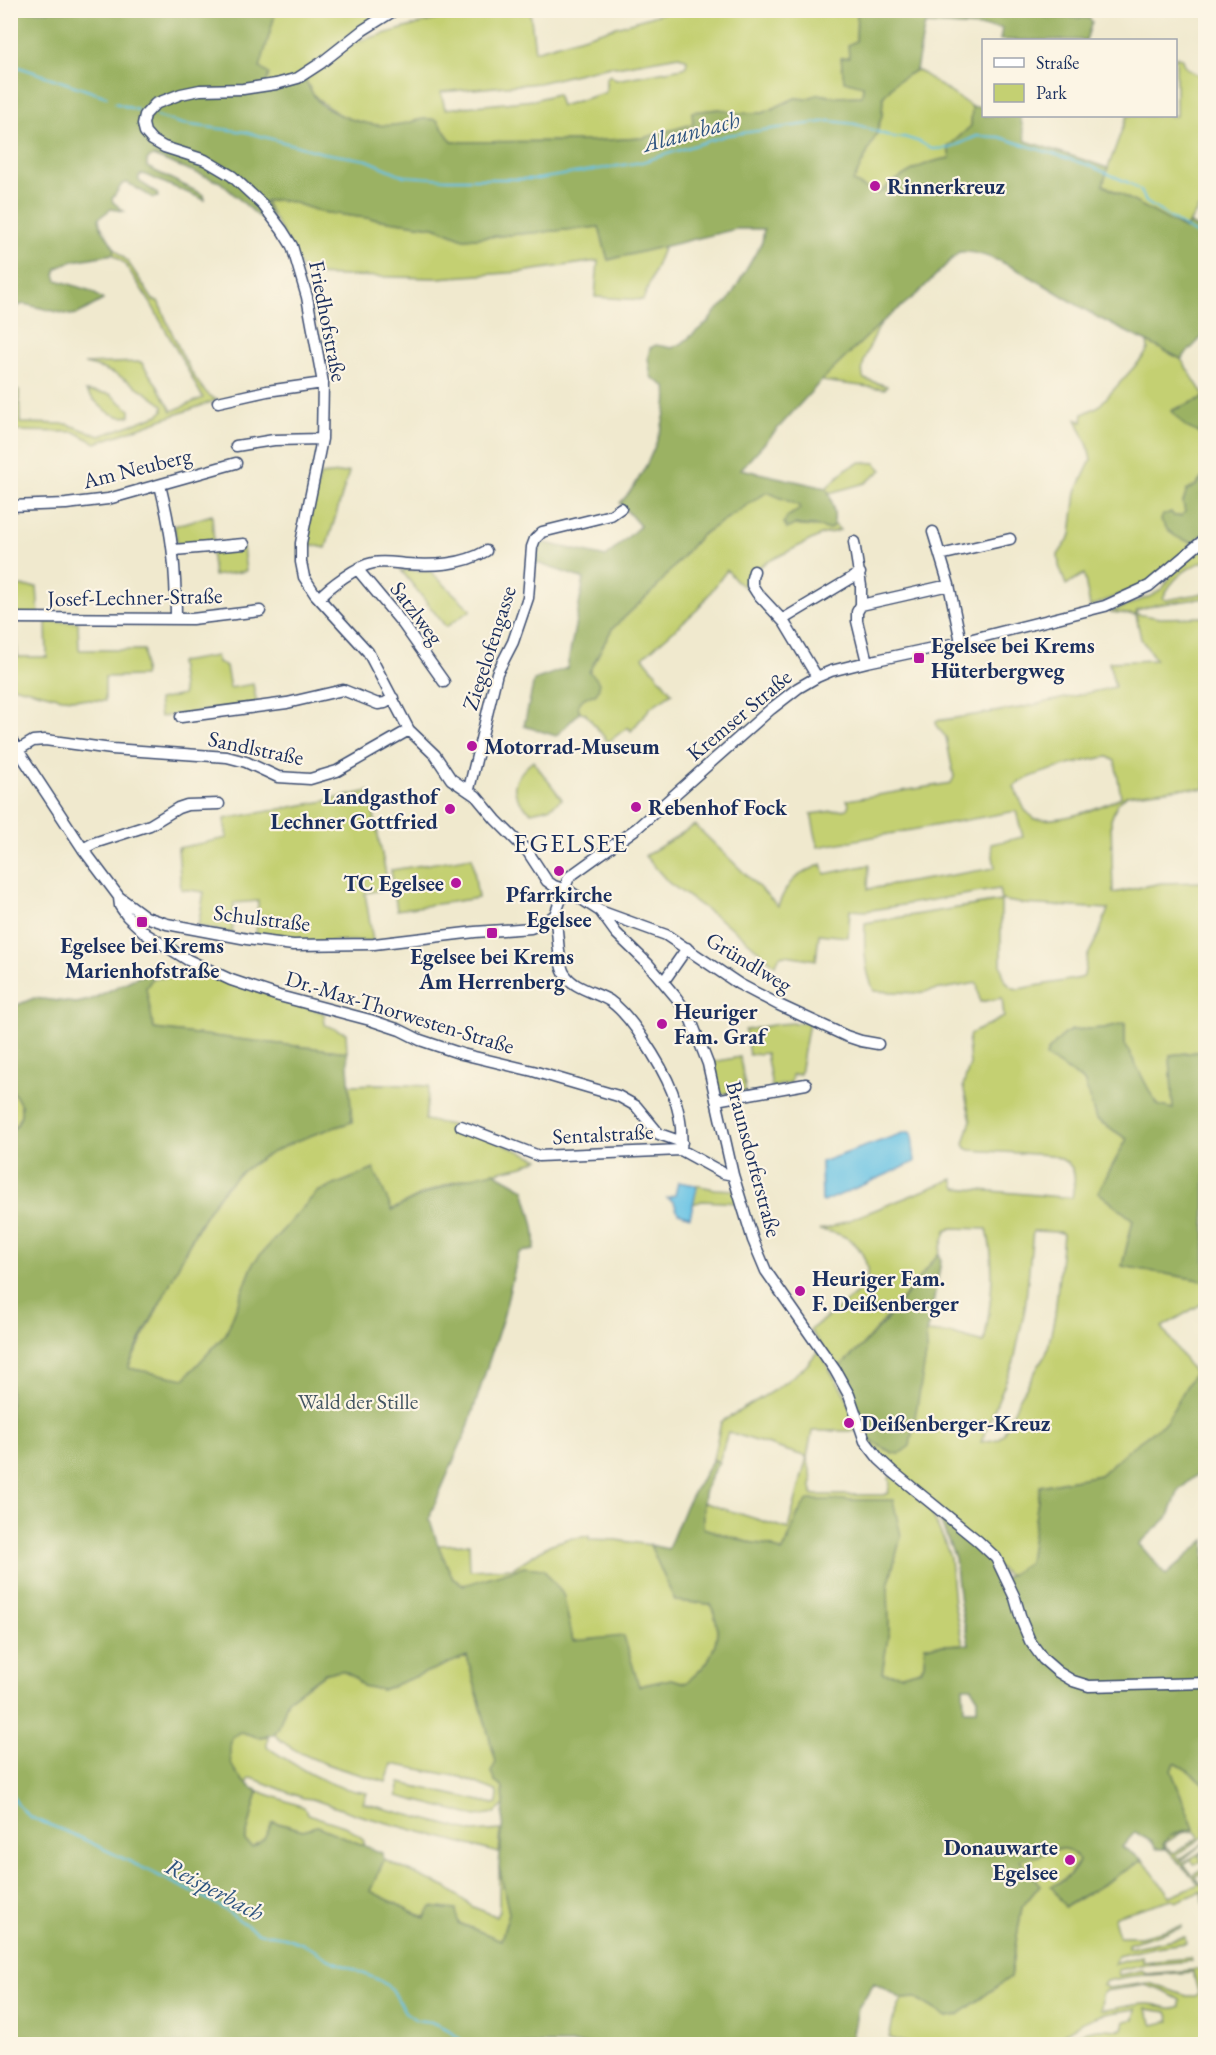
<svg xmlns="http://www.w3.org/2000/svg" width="1216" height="2055" font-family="'EB Garamond',serif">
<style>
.green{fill:#c4d072;stroke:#708068;stroke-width:1.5;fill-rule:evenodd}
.forest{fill:#9bb264;stroke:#5b7061;stroke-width:1.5;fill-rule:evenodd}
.water{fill:#68c3e5;stroke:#4279a2;stroke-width:1.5}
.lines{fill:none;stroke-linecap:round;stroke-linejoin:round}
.stream{stroke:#68c3e5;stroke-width:2}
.minor-casing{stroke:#3b4b6f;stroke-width:13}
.minor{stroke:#fff;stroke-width:10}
.poi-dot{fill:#b5179e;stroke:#fcf5e5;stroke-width:2}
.labels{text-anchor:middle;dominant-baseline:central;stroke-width:4.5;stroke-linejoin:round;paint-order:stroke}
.poi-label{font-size:22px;font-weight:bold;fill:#1b2f5e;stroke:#fcf5e5;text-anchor:start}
.street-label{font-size:22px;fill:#1b2f5e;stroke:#fcf5e5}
.park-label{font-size:22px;fill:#455763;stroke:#fcf5e5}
.water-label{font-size:24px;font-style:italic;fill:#2e5480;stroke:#fcf5e5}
.quarter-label{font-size:26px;letter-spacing:1.5px;fill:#1b2f5e;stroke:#fcf5e5}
</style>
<rect width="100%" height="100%" fill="#fcf5e5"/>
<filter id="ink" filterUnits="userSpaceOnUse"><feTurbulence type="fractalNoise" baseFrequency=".0167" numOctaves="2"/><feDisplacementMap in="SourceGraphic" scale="12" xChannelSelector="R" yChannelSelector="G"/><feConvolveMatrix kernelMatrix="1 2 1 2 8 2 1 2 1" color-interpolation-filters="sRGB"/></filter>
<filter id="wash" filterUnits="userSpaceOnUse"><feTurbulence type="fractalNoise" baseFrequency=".008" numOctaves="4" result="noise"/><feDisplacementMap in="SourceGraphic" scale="24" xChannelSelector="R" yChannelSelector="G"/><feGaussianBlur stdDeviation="1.35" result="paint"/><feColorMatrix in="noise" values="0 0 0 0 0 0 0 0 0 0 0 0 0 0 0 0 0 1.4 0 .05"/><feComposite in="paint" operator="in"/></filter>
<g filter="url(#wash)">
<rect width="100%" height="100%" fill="#f0e9ce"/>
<path class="green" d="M857 10 856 41 849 57 842 58 844 80 863 86 862 96 835 97 819 94 806 99 795 98 763 113H735L719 109 692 112 694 124 643 138 591 141 452 142 436 120C418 117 416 122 400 125 368 130 332 116 311 92L265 88 259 69 276 11H400L351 43 467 11H530L535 51 670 11ZM679 56 687 60 686 66 683 68 616 80 610 75 606 79V91L604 93 561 106 557 94 534 100 445 109 441 92 539 83 610 66 616 67Z
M956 11H1017L1005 17Z
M1176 57 1182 59C1184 70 1195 73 1204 77L1198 85 1205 90V198L1185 230 1102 184 1127 116H1176Z
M916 70 919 71 972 107 971 126 948 147 950 158C922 162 900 177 878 194L853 182 876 135 882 115 883 97 896 82Z
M278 200 292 202 322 212 434 227 464 239 599 227 608 260 664 246 643 300 595 297 598 261 521 272 437 278 305 275 265 201Z
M115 249 128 262 153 300 158 301C168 323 195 393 217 400L96 443 75 432 11 431 10 390H19L20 423 67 424 100 436 158 415 163 411V405C137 386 116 370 84 364L141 362 155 382 172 411 203 398 150 302 125 264 113 254Z
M881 323C875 336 857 366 864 379L887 386 885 389 821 381Z
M1147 342 1181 359 1205 397 1172 410 1200 435 1205 436V474L1183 502 1185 512 1181 516H1174L1194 543 1148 583 1090 607 1084 574 1066 585 1059 566 1058 555 1071 535 1076 492 1091 460 1088 446 1076 419 1082 422 1083 414 1099 406 1144 356 1148 349Z
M86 391 110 394 130 410V416C111 421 97 403 86 391Z
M861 462 875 463 882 470 865 483 830 493 826 488 846 469Z
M349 472 326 548 304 543 320 475Z
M767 492 798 505 800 509 787 517 784 523 801 526 831 528 834 524 840 530 821 535 765 563 751 572 755 594 737 582 727 570 698 609 643 657 672 693 651 707 631 731 628 727 608 742 585 713 580 712 578 706 581 700 587 696 589 672 612 629 656 588 700 536Z
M212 515 214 543 180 546 177 543 174 526Z
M1205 543V561C1185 568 1172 579 1163 598L1166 600 1205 593V598L1155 605 1137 610 1136 614 1160 618 1205 617V789L1181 788 1127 795 1117 804 1111 820 1113 893 1161 883 1205 882V1051L1170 1055 1173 1110 1156 1105 1125 1044V1023L1104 1028 1072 1030 1064 1034 1047 1052 1084 1081 1096 1119 1127 1139 1098 1192 1133 1220 1122 1266 1205 1281V1302L1162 1327 1194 1373 1166 1422 1129 1449 1100 1475 1040 1486 1029 1563 1008 1576 894 1470 867 1439 893 1453 900 1454 927 1350 926 1332 952 1334 984 1343C991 1304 996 1269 987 1229L952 1228 946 1231 939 1253 933 1263 862 1346 837 1369 810 1330C822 1320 861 1294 866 1281 870 1271 865 1258 860 1250 851 1236 834 1232 819 1230L829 1228 953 1179 956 1188 1072 1198C1076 1173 1078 1164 1051 1155L970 1150 966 1148 964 1144 971 1120 963 1086 970 1064 968 1043 970 1034 1004 1017 1002 998 980 1002 977 983 917 993 874 991C864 969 864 947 865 923L1001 901V965C1003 976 1005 987 1018 989L1081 978 1084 976 1087 957 1099 934 1108 909 1023 904 1001 900 999 889 866 911 850 910 848 937 819 934 816 960 786 955 780 956 775 965 736 931 669 883 645 856 695 825 778 906C789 878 795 876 822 864L825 874 869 865 868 889 995 868 991 844 1023 837 1016 811 818 847 811 814 847 809 849 804 847 800 951 783 954 777 946 737 937 727 936 721 1020 708 1115 687 1109 662 1156 660 1141 639 1136 615 1110 612 1151 596 1163 588 1173 573ZM1108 757 1115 761 1121 797C1094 810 1064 822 1034 819L1025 810 1014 787C1025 774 1090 759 1108 757ZM1033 1231 1059 1232 1063 1234 1055 1315 1047 1352 1019 1399 1004 1433 998 1439 981 1442 1014 1361 1025 1308Z
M243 547 246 571 214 576 211 550Z
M401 570 430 571 471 610 446 627Z
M11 586 37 587 39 616H11Z
M11 622H13L18 657H47L46 622H78L79 650H144V672L143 676 105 677V701L62 698 12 686Z
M216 656 218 662 226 667 230 688 253 684 257 704 160 717 158 700 183 695 179 662Z
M533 761 562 799 549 808 531 812C507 794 511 779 533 761Z
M369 791 389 889 365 893 373 941 294 942 256 937 258 901 234 903 232 933 198 926 204 892 181 889 178 848 227 838 224 819 325 801Z
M472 857 478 898 397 910 391 870Z
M204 972 324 1013 325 1025 346 1033 347 1052 153 1029 145 988 152 979Z
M809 1022 800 1074 792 1075 791 1083 772 1087 766 1053 749 1055 745 1030 778 1024Z
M740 1057 746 1092 720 1094 713 1062Z
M382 1084 429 1086 425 1120 461 1127 539 1159 523 1166 456 1181 425 1193 391 1210 254 1262 226 1334 184 1379 128 1368C145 1334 162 1299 179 1265 195 1234 210 1201 236 1177 265 1150 314 1133 352 1122L349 1085Z
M11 1088C24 1105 25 1115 11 1132Z
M695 1185 715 1189 736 1190 740 1203 702 1201 693 1204Z
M818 1351 846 1396 858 1431H812L807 1457 812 1479V1495H884L888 1493 890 1482 889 1479 891 1474 929 1507 945 1543 950 1558 954 1604 963 1644 925 1646 924 1663 921 1670 902 1675 882 1674 889 1631 888 1586 901 1536 812 1500 801 1509 791 1537 782 1552 769 1545 747 1542 703 1528 702 1502 788 1529 807 1457 728 1432 719 1462 713 1459 721 1422 776 1389 806 1366Z
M589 1536V1539L616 1540 650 1545 675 1601 710 1604C720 1623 719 1640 709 1659 704 1668 693 1676 686 1683L671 1679 639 1686 573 1641 563 1594 524 1567 464 1585 453 1579 438 1545 469 1544 470 1570 513 1568 549 1545 567 1539Z
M467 1656 496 1762 495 1782 503 1788 504 1805 495 1813 476 1816 397 1796 400 1783 494 1804 497 1803 498 1794 496 1791 461 1777 392 1764 386 1782C354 1773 297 1759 274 1734L278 1729 288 1700 326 1673 342 1671 355 1677 363 1686 382 1690Z
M241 1732 261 1738 268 1737 267 1746 270 1749C299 1768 331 1789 367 1793L363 1803 473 1832 501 1830 499 1853 358 1815 312 1799 303 1798 252 1778 249 1779 247 1786C232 1769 225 1761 232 1737Z
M1175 1763 1189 1771 1205 1785V1838L1203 1837 1176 1855 1180 1859 1205 1842 1181 1861 1183 1863 1205 1850 1199 1856 1202 1861 1195 1865 1191 1860 1184 1865 1193 1875 1205 1867V1871L1195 1877 1203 1886 1205 1885V1913L1202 1891 1176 1902 1172 1899 1115 1916 1114 1919 1119 1936H1140L1182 1926V1928C1163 1932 1146 1938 1128 1944V1948L1185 1937 1186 1943 1155 1947 1118 1956 1114 1964 1142 1956 1143 1962 1190 1958 1191 1961 1141 1965 1118 1970 1119 1975 1142 1970 1146 1974 1205 1969V2044H911L889 2038 893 2020 902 1999 916 1998 947 2017 958 2015 1010 1977 1022 1907 1040 1885 1019 1860C1025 1858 1032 1858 1038 1856 1053 1851 1070 1841 1079 1861L1069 1875 1056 1884 1066 1907 1143 1860 1170 1896 1199 1884 1163 1845C1167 1832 1183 1831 1194 1829L1171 1770ZM1194 1831 1198 1835V1838L1174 1853 1166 1847 1165 1843 1181 1833ZM1193 1972 1198 1992 1196 1996H1187L1149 1983 1108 1988 1103 1985 1106 1981 1132 1976ZM1145 1985 1163 1991 1180 2000V2006C1168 2012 1161 2004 1148 2004 1133 2003 1117 2010 1101 2010L1102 1994 1105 1991ZM1136 2009 1134 2019 1125 2021 1123 2029C1115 2031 1112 2029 1104 2029 1090 2028 1075 2035 1063 2041L1060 2036C1088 2017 1102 2013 1136 2009ZM1146 2009 1167 2012 1170 2021 1154 2025Z
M258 1791 304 1807 307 1814 347 1827 363 1839 365 1846 317 1826 303 1830 274 1822 264 1839 253 1847 245 1841Z
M384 1860 447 1888 473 1907 496 1916 499 1910V1867L509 1913 501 1940 457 1922 426 1918 370 1891Z"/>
<path class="forest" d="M956 10 1005 17 1017 11 1044 10 1045 17 1089 18 1092 22 1086 40H1000L1002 28 925 24 916 70 896 82 883 97 882 115 876 135 853 182 878 194C900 176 921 162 950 158L948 147 971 126 972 107H983L984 116H1020L1026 141 1108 168 1103 185 1185 229 1189 223 1205 233V334L1181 359C1154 345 1126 332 1099 318 1065 299 995 248 959 252L917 294 881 323 821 381 741 469 826 488C831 495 840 525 829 529 825 530 820 526 815 526 808 525 802 527 796 524L787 529 784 523 787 517 800 509 798 505 767 492 700 536 656 588 612 629 589 672C598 678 603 685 595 695 586 696 582 698 578 706L580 712 556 736 524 726 534 680 567 668 584 579 534 562 537 541 606 557 640 526 620 503C644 479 671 420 666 387L651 377 648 358 650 348 656 345 672 348 681 344 709 321 715 312 728 301 762 242 764 229H736L608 260 599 227 464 239 434 227 321 212 292 202 278 200 265 201 274 225 258 216 220 182 153 156 147 160V167L204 195 205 200 143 174 139 176V181L157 193 158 197 153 198 128 183 122 184 112 199 113 202 124 211 111 209 99 218 100 225 115 249 113 254 73 261 57 268 55 275 57 280 91 291 103 300 78 314 70 315 24 304 11 308V11H276L260 68 269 74 265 88 304 77C309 87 313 97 321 104 339 119 378 129 401 124 416 122 419 117 437 120L452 142 591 141 643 138 693 124 692 112 720 109 735 113H763L795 98 806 99 819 94 835 97 862 96 863 86 844 81 841 58 849 57 848 45 856 41 857 11Z
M1205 397V436L1186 427 1171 411Z
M1205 474V532L1194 543C1178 539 1169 535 1161 520L1163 515 1171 512 1174 516H1181L1185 512 1183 502 1187 490 1197 485Z
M149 974 152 979 146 988 154 1029 347 1052 352 1122C314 1133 265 1150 236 1177 204 1207 185 1251 167 1290 154 1315 138 1342 128 1368L184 1379 226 1334 254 1262 317 1192 374 1169 392 1210C425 1193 457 1179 494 1172L524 1189C528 1207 539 1232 534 1250L521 1252 518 1255 504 1314 468 1427 431 1513 430 1520 438 1545 453 1579 464 1585 524 1567 543 1569 563 1594 573 1641 624 1636 639 1686 671 1679 686 1683C693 1676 705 1668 709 1659 719 1639 720 1623 710 1604L675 1601 650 1545 668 1549 686 1505 713 1459 719 1462C702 1490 702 1495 703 1528L747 1542 769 1545 782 1552C792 1537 795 1511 808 1500H893L901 1536 888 1586 889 1631 882 1673 902 1675 921 1670 924 1663 925 1646 969 1644 960 1603 955 1558 938 1515 988 1553 1004 1579 1029 1562 1040 1486 1100 1475 1129 1449 1166 1422 1194 1373 1205 1378V1468L1179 1490 1169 1516 1139 1544 1166 1575 1205 1540V1785L1189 1771 1175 1763 1171 1770 1194 1829C1183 1831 1168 1833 1163 1845L1165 1849H1156L1152 1842 1135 1832 1122 1847 1143 1860 1065 1907 1051 1886C1063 1882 1074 1873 1079 1861 1070 1841 1054 1851 1038 1856 1032 1858 1026 1858 1019 1860L1040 1885 1022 1907 1010 1977 958 2015 947 2017 916 1998 902 1999 874 1983 858 2008 851 2044H11L10 1132 17 1125 21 1115V1105L11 1088 10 1008 34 998 76 1003 90 1000 137 977ZM467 1656 496 1762 491 1772 495 1782 503 1788 504 1805 499 1867 509 1913 501 1940 458 1923 456 1910 431 1907 425 1918 370 1891 384 1860 382 1853 317 1826 303 1830 273 1822 264 1839 253 1847 245 1841 258 1791C236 1780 225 1762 232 1737L241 1732 261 1738 274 1734 278 1729 288 1700 325 1673 342 1671 355 1677 363 1686 382 1690ZM963 1687H971L977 1697V1710H964Z
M1125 1023V1044L1157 1105 1173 1109 1170 1055 1205 1051V1281L1122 1266 1133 1220 1098 1192 1127 1139 1096 1119 1084 1081 1046 1057 1047 1052 1064 1034 1072 1030 1104 1028Z
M939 1253 941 1261 930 1320 926 1332 927 1350 910 1446 899 1454 893 1453 867 1439 837 1369 862 1346 887 1319Z"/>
<path class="water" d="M906 1132H910L912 1136 915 1162 824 1202 822 1201 821 1162Z
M678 1182 695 1185 697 1188 690 1217 678 1213 674 1202 667 1198 675 1195Z"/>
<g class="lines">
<path class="stream" d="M10 64 107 97
M115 103 137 110
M156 116 182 124 246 132 323 153 367 160 404 176 447 179H538L642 162 727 135 830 121 855 124 895 138 904 137 920 142 932 149 950 148 977 136 999 137 1088 165 1129 183 1141 191 1146 202 1206 241
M10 1791 18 1805 30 1817 77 1836 215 1903 258 1933 284 1937 306 1945 328 1959 379 1980 392 1989 405 2012 416 2020 431 2022 449 2030 466 2044"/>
</g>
</g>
<g filter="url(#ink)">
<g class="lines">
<defs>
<path id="minor" d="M395 10 363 30 321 63 298 78 276 84 243 89 200 90 181 94 155 104 145 115 143 124 145 132 152 140 164 147 205 160 232 176 263 205 282 230 292 246 307 297 323 383 322 439 301 543V562L304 577 315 594 368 652 409 730 435 755 451 779 476 796 496 820 528 852 547 881 554 886 569 891 600 911 616 933 648 964 675 996 689 1015 708 1064 733 1175 753 1240 766 1271 835 1370 849 1395 865 1441 879 1459 893 1472 978 1541 996 1558 1015 1598 1022 1622 1030 1641 1043 1659 1058 1672 1073 1681 1089 1686 1206 1683
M218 402 267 391 323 383
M236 446 274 440 322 439
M160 485C172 533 176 568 176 618
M10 506 66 504 108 499 236 463
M933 532 949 585 961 642
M854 542 861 586V605L857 612V621L867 662
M174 550 244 544
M940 555 1010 539
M358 570 403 624 444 682
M754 571 752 578V585L757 593 784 622 817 677
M319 598C330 586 357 566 373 563 384 561 395 563 406 564 434 566 462 565 486 551
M861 605 949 585
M10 618 192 619 260 611
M784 622 785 618 860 573
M181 717 287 703 343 690 378 704 385 703 393 698
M10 738 83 849 119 897 146 917 167 924 247 939 293 945 374 944 475 932 531 928 545 922 555 915 569 877 637 828 771 709 798 688 817 677 831 671 867 662 961 642 1105 606 1149 586 1206 538
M18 750 33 741 45 740 112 749 227 757 246 762 278 777 310 779 337 771 409 730
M469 789 497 673 513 642 528 598 532 547 535 539 542 532 611 515 621 508
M83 849 94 843 150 825 178 808 187 805 219 804
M119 898 120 906 127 916 146 934 188 960 231 980 279 996 370 1020 400 1030 420 1040 462 1054 533 1071 618 1096 636 1106 659 1134 682 1142
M600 911 666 935 739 984 779 1005 846 1036 861 1041 878 1044
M555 915C558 929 558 963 564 973 573 989 596 992 610 1001 624 1011 634 1025 643 1039 666 1073 685 1108 681 1150
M664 981 687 948
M716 1100 806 1084
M461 1126 539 1156 681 1150 723 1173 733 1175"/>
</defs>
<use href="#minor" class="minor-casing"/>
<use href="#minor" class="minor"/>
</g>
</g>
<g class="poi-dot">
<circle cx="875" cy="186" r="6"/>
<rect x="913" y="652" width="12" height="12" rx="3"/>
<circle cx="472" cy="746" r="6"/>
<circle cx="636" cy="807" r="6"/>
<circle cx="450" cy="809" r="6"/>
<circle cx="559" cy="871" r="6"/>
<circle cx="456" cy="883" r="6"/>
<rect x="136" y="916" width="12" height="12" rx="3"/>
<rect x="486" y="927" width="12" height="12" rx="3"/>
<circle cx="662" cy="1024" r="6"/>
<circle cx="800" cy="1291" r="6"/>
<circle cx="849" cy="1423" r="6"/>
<circle cx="1070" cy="1860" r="6"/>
</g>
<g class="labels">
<g class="poi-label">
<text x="887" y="186">Rinnerkreuz</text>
<text x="931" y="645">Egelsee bei Krems<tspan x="931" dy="25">Hüterbergweg</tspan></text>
<text x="484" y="746">Motorrad-Museum</text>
<text x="438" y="796" text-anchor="end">Landgasthof<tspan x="438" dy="25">Lechner Gottfried</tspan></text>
<text x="648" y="807">Rebenhof Fock</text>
<text x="444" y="883" text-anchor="end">TC Egelsee</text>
<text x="559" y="894" text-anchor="middle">Pfarrkirche<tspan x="559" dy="25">Egelsee</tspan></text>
<text x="142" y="945" text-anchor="middle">Egelsee bei Krems<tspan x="142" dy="25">Marienhofstraße</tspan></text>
<text x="492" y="956" text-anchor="middle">Egelsee bei Krems<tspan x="492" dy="25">Am Herrenberg</tspan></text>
<text x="674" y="1011">Heuriger<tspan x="674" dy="25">Fam. Graf</tspan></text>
<text x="812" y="1278">Heuriger Fam.<tspan x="812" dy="25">F. Deißenberger</tspan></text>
<text x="861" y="1423">Deißenberger-Kreuz</text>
<text x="1058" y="1847" text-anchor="end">Donauwarte<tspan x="1058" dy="25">Egelsee</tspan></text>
</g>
<g class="street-label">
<text transform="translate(328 321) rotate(79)">Friedhofstraße</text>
<text transform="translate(137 468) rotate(-14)">Am Neuberg</text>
<text transform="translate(135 597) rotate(-1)">Josef-Lechner-Straße</text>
<text transform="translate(417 613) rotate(53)">Satzlweg</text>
<text transform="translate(489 648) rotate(-72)">Ziegelofengasse</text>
<text transform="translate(739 715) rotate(-40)">Kremser Straße</text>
<text transform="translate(256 748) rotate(12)">Sandlstraße</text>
<text transform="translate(262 918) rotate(7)">Schulstraße</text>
<text transform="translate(749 962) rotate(31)">Gründlweg</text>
<text transform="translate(400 1012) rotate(17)">Dr.-Max-Thorwesten-Straße</text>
<text transform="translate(603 1134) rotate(-3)">Sentalstraße</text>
<text transform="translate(754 1159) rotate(75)">Braunsdorferstraße</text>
</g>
<g class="park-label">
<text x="358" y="1401">Wald der Stille</text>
</g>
<g class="water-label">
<text transform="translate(691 131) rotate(-15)">Alaunbach</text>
<text transform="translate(215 1889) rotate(28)">Reisperbach</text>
</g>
<g class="quarter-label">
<text x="571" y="843">EGELSEE</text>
</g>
</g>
<rect width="1216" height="2055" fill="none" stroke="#fcf5e5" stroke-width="36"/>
<rect x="982" y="39" width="195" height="78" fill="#fcf5e5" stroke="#a2a6af" stroke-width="1.5"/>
<rect x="994" y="58" width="30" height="9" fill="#ffffff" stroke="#a2a6af" stroke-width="1.5"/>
<text x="1036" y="69" font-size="18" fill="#1b2f5e">Straße</text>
<rect x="994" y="84" width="30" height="18" fill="#c4d072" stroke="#a2a6af" stroke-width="1.5"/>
<text x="1036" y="99" font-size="18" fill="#1b2f5e">Park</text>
</svg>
